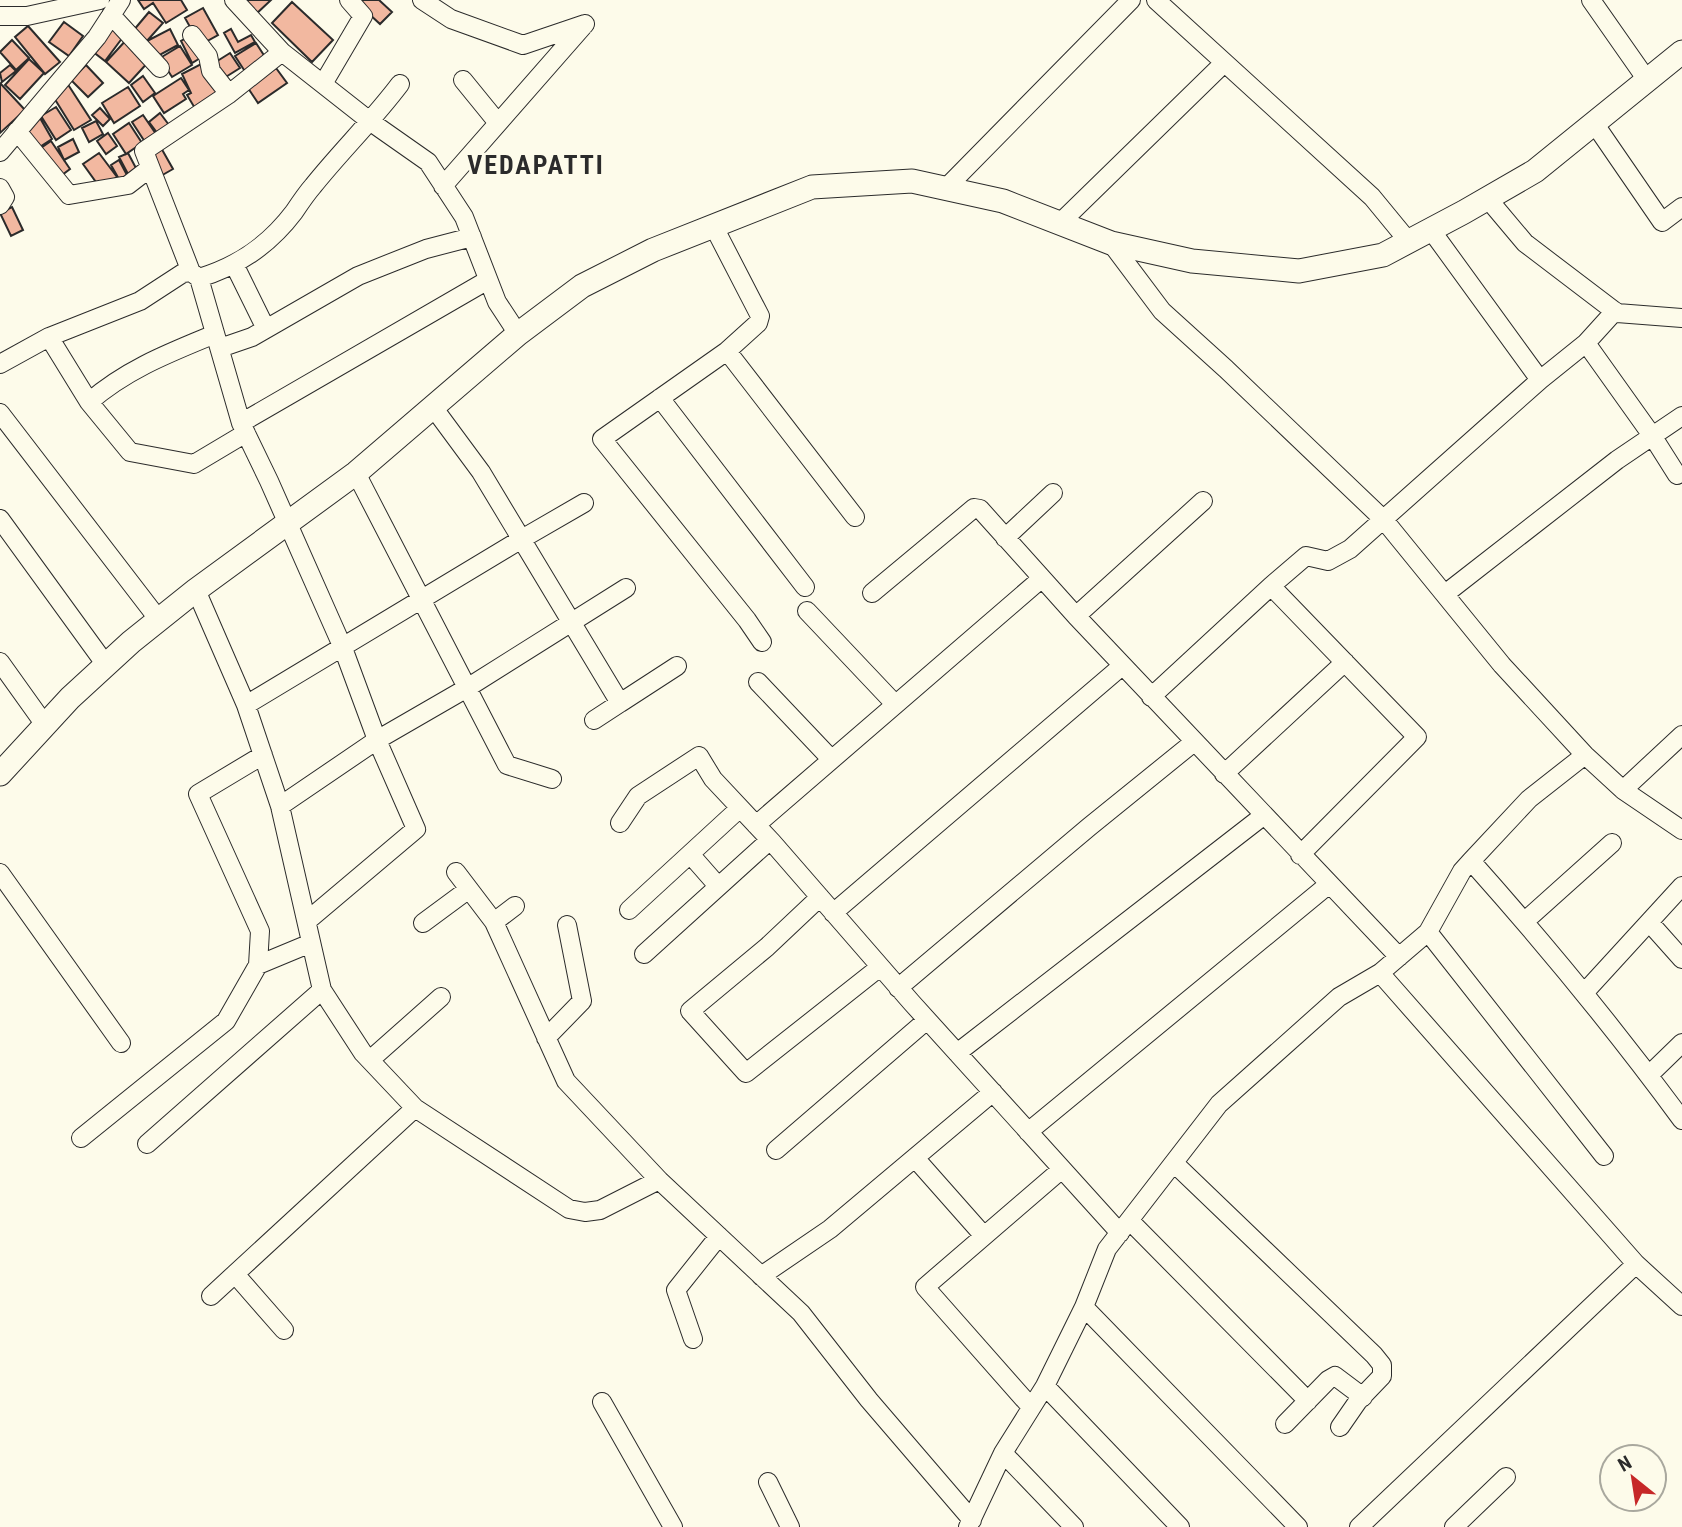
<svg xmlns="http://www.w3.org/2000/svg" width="1682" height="1527" font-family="'Roboto Condensed',sans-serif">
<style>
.building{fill:#f2b8a0;stroke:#2b2b2b;stroke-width:2}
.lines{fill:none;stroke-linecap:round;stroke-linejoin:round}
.minor-casing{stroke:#2b2b2b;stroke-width:20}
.major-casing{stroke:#2b2b2b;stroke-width:25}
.minor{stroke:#fdfbea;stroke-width:18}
.major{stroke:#fdfbea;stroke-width:23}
.labels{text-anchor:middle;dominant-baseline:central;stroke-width:5;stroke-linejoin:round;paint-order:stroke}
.district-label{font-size:26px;font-weight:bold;letter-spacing:2px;fill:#2b2b2b;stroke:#fdfbea}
</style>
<rect width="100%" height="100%" fill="#fdfbea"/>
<path class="building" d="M138 0H181L187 10 166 23 153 3 144 9Z
M241 0H271L255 15Z
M354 0H379L392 12 380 24Z
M292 2 333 40 312 62 272 23Z
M203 8 218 35 200 45 185 18Z
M149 12 163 23 146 42 133 31Z
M64 22 83 36 69 56 49 42Z
M28 26 60 62 45 74 15 37Z
M110 27 123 37 105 61 92 51Z
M170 29 178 45 156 57 147 41Z
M231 29 238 42 251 35 255 42 235 53 224 33Z
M190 36 202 57 192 63 181 41Z
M128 38 151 59 129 83 106 62Z
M12 40 29 58 16 70 0 52Z
M256 43 267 60 246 73 235 56Z
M180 46 192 65 172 77 160 58Z
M230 53 240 68 221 80 211 65Z
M29 59 44 73 20 99 5 85Z
M203 63 221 96 196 110 187 95 191 93 182 74Z
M10 65 16 71 2 82 0 73Z
M86 65 103 83 88 97 71 80Z
M276 68 287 83 258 103 248 88Z
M143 76 155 93 143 102 131 85Z
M181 78 189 90 183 94 186 99 164 113 153 96Z
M0 83 25 110 0 133Z
M67 83 91 120 74 130 51 93Z
M128 87 140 106 114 123 102 103Z
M56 107 71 130 56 140 41 116Z
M100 108 110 119 103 126 92 115Z
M160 113 169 125 158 134 149 122Z
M143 115 158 137 147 145 132 122Z
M40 118 52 139 35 150 22 130Z
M96 121 103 134 89 142 82 128Z
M129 123 142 143 126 154 113 134Z
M108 133 117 146 106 154 97 141Z
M73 139 79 152 64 160 58 147Z
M51 141 70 169 58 178 38 150Z
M160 146 173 169 159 177 146 154Z
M99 153 117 177 101 189 83 164Z
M128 153 137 170 128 174 119 157Z
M119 160 128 177 120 181 111 165Z
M12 207 23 230 11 236 0 213Z"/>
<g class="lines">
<defs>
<path id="minor" d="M234 0 282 52 371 122 428 162 464 217 497 302 518 334
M422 0 451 19 523 45 585 24
M1156 0 1372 197 1409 242
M1591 0 1647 80
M111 15 160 68
M0 16H27L100 0
M192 35 208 56 211 71 229 94
M463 80 498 123
M323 84 363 16 349 0
M1594 123 1662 222 1682 207
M17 131 69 195 128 185 150 168
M0 152 97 37 121 0
M443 186 585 24
M0 188 5 197 0 205
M946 188 1131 0
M1488 199 1525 243 1617 313 1682 318
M1059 224 1224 63
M714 227 760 316 758 323 727 351 602 439 747 620 762 642
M1431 230 1540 380
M1111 243 1162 311 1226 369 1384 520 1502 665 1585 755 1623 790 1682 830
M234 264 266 329
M191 272 144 151 229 94 282 52
M199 278 241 423 269 481 343 648 377 740 416 829 307 921
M49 337 89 402 130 452 194 464 246 433
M1586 343 1653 437 1677 475
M220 348 252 337 358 276 426 249 472 237
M727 351 855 517
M0 364 49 337 140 301 183 273 191 272 199 278C239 266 269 245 294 212 300 203 306 194 313 186 341 151 373 120 400 84
M660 398 805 587
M89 402C127 369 169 353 215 334
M433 407 481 472 620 703 677 666
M0 413 159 620
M241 423 488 280
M356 473 507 765 552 779
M0 519 106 665
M1005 538 1053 493
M196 590 246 705 280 806 322 990 363 1053 415 1108 569 1209 585 1212 600 1210 659 1180 566 1081 494 922 456 872
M872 593 974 508 980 509 1076 616 1399 957
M1445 594 1617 460 1682 416
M807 611 895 704
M1076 616 1203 501
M0 662 45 725
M758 682 831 759
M1151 697 1271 586
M246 705 520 540 584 503
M594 720 620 703
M1224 774 1345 662
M1623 790 1682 735
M280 806 377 740 467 688 626 588
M620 823 638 796 699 756 713 779 772 842 912 1003 1120 1233
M756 825 1041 579
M690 854 718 886
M1300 855 1417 737 1271 586 1306 556 1328 561 1350 549 1540 380 1586 343 1615 311
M1471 861C1545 944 1616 1030 1682 1120
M0 873 121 1043
M820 897 767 947 690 1011 746 1073 880 967
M629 910 740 808
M833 913 1122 666
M1525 921 1612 843
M494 922 515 906
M1649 922 1682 959
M423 923 469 889
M1428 932 1604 1156
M644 954 770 840
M258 965 311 943
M1380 973 1636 1264 1682 1306
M898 988 1089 827 1194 742
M1584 993 1682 886
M546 1038 582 1001 567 925
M957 1053 1263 816
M370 1060 441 997
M1649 1075 1682 1043
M1028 1132 1328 885
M81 1138 226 1021 258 965 260 931 198 794 263 755
M147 1144 322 990
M776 1150 927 1020
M915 1158 984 1236
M1175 1164 1374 1355 1382 1365V1376L1358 1401 1340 1427
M659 1180 801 1313 869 1400 972 1520
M1130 1221 1308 1401
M235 1274 284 1330
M761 1276 830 1229 993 1092
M211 1296 415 1108
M1084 1307 1298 1527
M693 1339 676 1290 719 1236
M1045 1386 1180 1527
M602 1402 673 1527
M1031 1407 925 1287 1062 1169
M1285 1424 1328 1380 1335 1376 1363 1397
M1003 1453 1074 1527
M768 1482 790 1527
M968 1527 1003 1453 1045 1386 1084 1307 1107 1249 1219 1104 1339 997 1380 973 1428 932 1462 871 1471 861 1529 799 1585 755
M1359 1527 1636 1264
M1454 1527 1506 1477"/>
<path id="major" d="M0 774 70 698 131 642 196 590 356 473 518 334 582 286 653 250 812 187 912 181 1003 201 1111 243 1192 261 1299 271 1383 255 1464 212 1535 171 1682 52"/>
</defs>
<use href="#minor" class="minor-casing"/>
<use href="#major" class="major-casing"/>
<use href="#minor" class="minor"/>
<use href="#major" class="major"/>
</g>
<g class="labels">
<g class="district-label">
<text x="536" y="165">VEDAPATTI</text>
</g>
</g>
<g transform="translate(1633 1478) rotate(330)"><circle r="33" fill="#fdfbea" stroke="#a9a89e" stroke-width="2"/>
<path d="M0-5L12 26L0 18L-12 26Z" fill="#c62828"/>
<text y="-10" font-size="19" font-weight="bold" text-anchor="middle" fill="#2b2b2b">N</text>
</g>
</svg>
